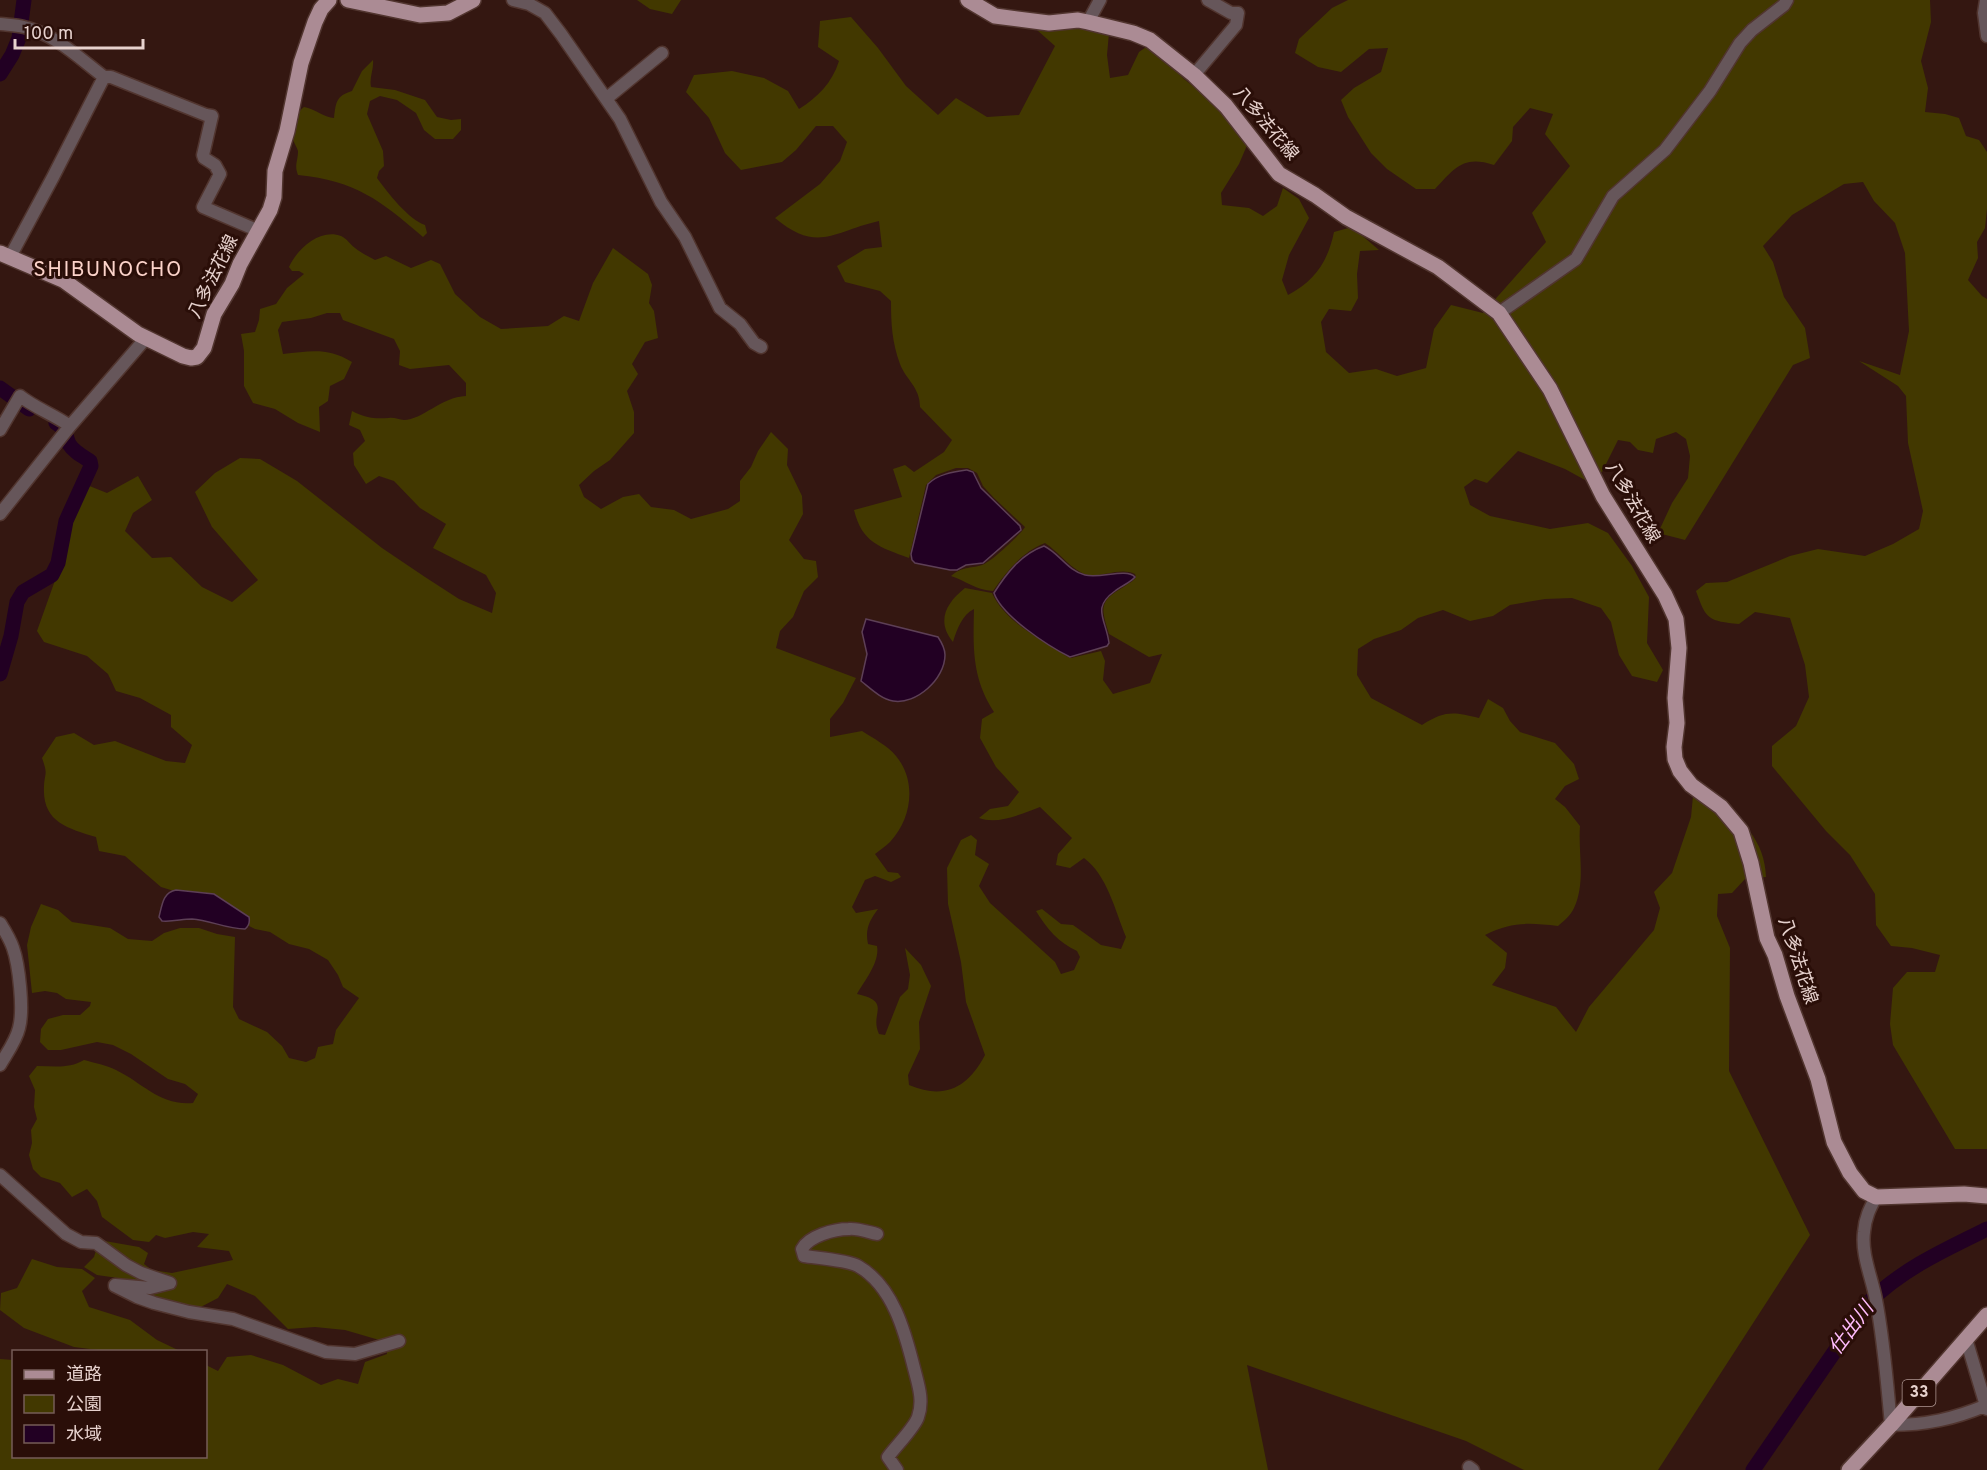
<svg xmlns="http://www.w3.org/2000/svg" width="1987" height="1470" font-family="Overpass,'Noto Sans JP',sans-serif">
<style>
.green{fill:#423800}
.water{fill:#220023;stroke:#5d3f56;stroke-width:1.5}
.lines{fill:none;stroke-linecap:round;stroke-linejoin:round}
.river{stroke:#220023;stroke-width:15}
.minor-casing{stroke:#51352f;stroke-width:15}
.major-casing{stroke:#51352f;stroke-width:18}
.minor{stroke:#66565a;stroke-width:12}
.major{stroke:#ab8b94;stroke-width:15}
.labels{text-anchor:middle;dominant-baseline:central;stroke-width:6;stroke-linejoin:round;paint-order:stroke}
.shield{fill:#2a0e08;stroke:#ae9793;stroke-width:1.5}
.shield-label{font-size:16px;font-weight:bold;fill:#e7d2ce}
.street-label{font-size:18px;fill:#e7d2ce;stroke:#2a0e08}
.water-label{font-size:20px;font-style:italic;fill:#ffbcfd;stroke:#2a0e08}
.quarter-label{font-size:21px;letter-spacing:1.5px;fill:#fcd3ca;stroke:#2a0e08}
</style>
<rect width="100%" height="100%" fill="#341711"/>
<path class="green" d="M637 0H681L672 14 650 9Z
M1348 0H1930L1931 22 1921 61 1928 88 1925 112 1945 114 1959 118 1966 136 1979 140 1987 152V209L1985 228 1977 242 1978 258 1968 280 1982 296 1987 299V1149H1955L1893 1045 1890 1024 1893 988 1907 972H1935L1940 955 1912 948 1891 946 1876 925 1875 894 1850 855 1826 831 1772 766V746L1796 726 1809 697 1805 665 1790 618 1755 612 1739 624C1709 621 1706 620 1696 591L1706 583 1727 582 1790 556 1818 549 1865 556 1893 544 1919 529 1923 511 1908 443 1906 396 1898 386 1859 361 1900 375 1909 331 1905 253 1895 223 1874 201 1863 182 1844 184 1792 215 1763 246 1773 262 1784 297 1805 328 1810 358 1793 365 1685 540 1658 533 1672 503 1688 478 1690 456 1686 439 1676 432 1656 439 1653 453 1638 450 1630 442 1618 440 1602 472 1585 480 1565 469 1518 451 1487 483 1475 479 1464 487 1470 505 1490 516 1550 529 1588 523 1608 533 1632 566 1649 597 1647 643 1663 670 1657 682 1632 676 1619 655 1611 622 1601 608 1572 598 1545 599 1510 605 1493 616 1470 621 1443 610 1418 618 1401 630 1374 639 1358 649 1357 675 1371 698 1422 725C1445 710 1454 712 1479 718L1488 699 1503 708 1510 721 1520 732 1555 743 1574 764 1579 779 1565 786 1555 799 1565 807 1580 826C1578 854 1586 882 1574 908 1571 915 1564 921 1558 926 1530 923 1512 921 1485 935L1507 953 1505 968 1492 985 1556 1007 1576 1032 1589 1007 1654 930 1660 908 1654 892 1672 873 1691 817 1693 796 1716 795C1741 820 1765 840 1766 877L1745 879 1732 893 1718 894 1717 916 1730 948 1729 1071 1810 1235 1658 1470H1524L1466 1441 1247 1365 1268 1470H0V1359L13 1360 14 1456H206V1365L218 1371 227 1357 251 1355 283 1365 321 1385 338 1379 358 1384 365 1362 387 1354 386 1342 345 1330 315 1327 288 1329 255 1296 227 1284 218 1298 193 1311 121 1289 118 1278 97 1275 84 1267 94 1257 99 1240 139 1247 148 1253 144 1264 152 1270 172 1273 233 1260 229 1251 197 1247 209 1234 193 1232 165 1238 156 1235 149 1242 133 1240 102 1217 97 1201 87 1189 72 1197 60 1183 41 1177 33 1169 29 1155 32 1143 31 1130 37 1119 34 1107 35 1090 29 1076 37 1066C54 1066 69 1069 84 1060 95 1063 106 1065 116 1070 143 1083 160 1106 193 1103L198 1094 185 1084 168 1079 131 1054 113 1045 97 1042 61 1050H48L40 1042 41 1029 48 1019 63 1015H80L90 1006 91 1002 66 999 57 993 45 991 32 993 27 945 31 927 41 904 58 910 72 922 110 928 128 939 152 941 164 933 180 928H199L217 934 235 937 233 1007 239 1019 267 1032 282 1046 289 1058 306 1062 315 1058 318 1047 333 1044 336 1030 359 998 343 987 338 975 328 960 309 949 289 944 270 932 255 929 190 896 161 887 125 856 99 851 96 837C67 828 42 822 44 786 45 771 48 775 42 758L56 737 74 733 94 745 115 741 166 761 185 763 192 745 171 727V715L140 698 116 691 108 674 87 656 44 642 37 631 58 572 73 516 87 485 107 493 138 476 152 500 133 513 125 531 152 558 171 557 202 587 232 602 258 580 212 527 195 492 215 473 240 458 260 459 297 481 382 548 425 577 459 599 492 613 496 593 486 575 433 548 446 524 420 508 394 481 379 476 366 484 354 465 353 453 365 441 360 430 349 425 352 411C366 418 374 419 389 418 394 417 399 420 404 420 422 420 441 397 466 396V383L449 365 410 369 399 365 400 351 394 339 343 320 340 313H327L311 318 282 322 278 330 283 354C310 351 328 347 352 362L344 379 330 386 328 401 319 407 320 432 298 423 275 409 253 403 244 386V351L241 334 255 332 259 320 260 309 276 304 287 288 304 274 299 271H292L289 267C297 249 320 228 341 236 346 238 350 244 355 248 361 253 368 256 375 260L386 256 411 268 431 260 440 264 455 294 480 317 501 329 548 326 564 316 579 321 593 283 613 248 648 274 652 285 649 303 654 311 658 338 645 342 632 364 638 374 627 391 634 412V433L610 460 594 471 579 485 584 497 601 509 623 497 639 494 651 507 674 510 691 519 728 509 740 501V481L751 467 758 451 771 432 788 449 787 465 802 496 803 514 789 540 804 559 816 561 818 577 804 591 793 617 780 631 776 648 856 678 843 703 830 719V737L862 731C873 738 888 746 896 756 917 781 912 819 890 842 886 846 880 850 875 854L888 872 898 873 901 877 891 882 875 876 865 880 852 907 856 913 878 909C869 921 865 930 868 944L877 946C880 962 865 980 857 994 893 1002 869 1013 879 1034L885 1035 900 997 908 989 910 975 905 948 921 965 931 986 919 1022 920 1049 908 1075 909 1085C944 1100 968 1088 985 1055L966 1002 961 962 948 904 947 868 961 840 971 835 977 840 975 855 989 864 979 886 990 903 1055 962 1061 974 1074 970 1080 957 1077 951C1058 942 1047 929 1036 911L1042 909 1061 924 1073 925 1101 945 1121 949 1126 937C1115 910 1107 875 1084 858L1070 868 1056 865 1058 854 1072 838 1040 807C1021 814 998 825 979 818L990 809 1008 806 1019 792 996 767 980 738 982 719 994 712C972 678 973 649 974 609 962 615 957 629 953 642 936 621 946 603 965 588L992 593C1005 622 1040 638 1066 656L1071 658 1101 651 1105 661 1103 680 1113 694 1150 683 1162 654 1149 657 1109 634C1101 607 1098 602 1125 586 1130 582 1133 582 1136 577L1135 574C1121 567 1103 577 1088 575 1073 572 1058 551 1045 543 1022 552 1007 571 993 591 976 590 966 581 951 576 963 566 969 569 982 565 990 563 1020 535 1025 527L994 498 983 486 977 473 968 468H956L936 475 926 485 909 558C880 547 862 543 854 510L902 497 893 469 905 465 914 472 944 452 952 440 920 407C920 387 906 380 900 364 892 342 891 324 891 301L880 291 845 282 837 266 865 249 882 247 879 221C834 231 818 254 775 218L820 184 840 161 847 142 833 126H816L796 150 782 162 741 170 725 153 709 118 686 92 694 75 732 71 764 78 788 91 799 109C818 97 832 83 839 61L818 47 820 21 851 17 878 48 906 86 938 115 956 98 987 117 1019 115 1055 46 1037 30C1061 22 1085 28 1109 33L1107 55 1110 78 1128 75 1139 52 1149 45 1184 79 1223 110 1248 143 1239 164 1221 193 1222 205 1249 208 1263 216 1277 206 1283 188 1299 199 1309 218 1289 255 1282 280 1288 295C1315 281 1328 261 1334 232L1352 227 1379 250 1360 251 1357 274 1358 298 1351 311 1329 309 1321 322 1326 352 1349 373 1376 369 1397 376 1426 368 1434 329 1451 305 1483 313 1546 242 1532 213 1570 166 1545 134 1553 114 1530 108 1513 127 1512 141 1494 165C1463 155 1455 168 1435 189H1416L1387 169 1371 153 1348 117 1341 100 1354 88 1381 72 1388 48 1369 49 1341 72 1318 67 1295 53 1299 39 1332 8Z
M373 60C374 70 369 77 371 87L395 90 425 100 437 117 451 120 461 119V130L453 139H435L424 130 416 113 397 100 380 96 370 101 367 114 383 151 384 166 379 171 377 178C387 192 409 220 425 225L427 233 423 237C380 200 356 181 298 175 294 165 298 161 298 151 297 147 293 142 293 138 292 127 295 113 304 107 315 109 325 118 334 118 336 102 336 96 352 91L362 71Z
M32 1259 57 1267 82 1269 95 1278 82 1291 89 1307 130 1320 157 1340 180 1351 114 1352 74 1347 24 1328 0 1310 1 1293 17 1288Z"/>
<path class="water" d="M967 470 973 472 981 488 1020 526 1021 530 983 563 966 565 957 570H950L915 563 912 560 911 554 928 484C938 474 953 472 967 470Z
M1044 546C1059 553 1068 571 1085 575 1100 579 1126 568 1135 577 1130 583 1121 586 1115 591 1091 608 1106 619 1109 643L1107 646 1070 657C1048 646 1002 616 994 593 1006 574 1021 554 1044 546Z
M866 619 938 637C942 643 945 648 945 655 945 679 916 705 893 701 881 699 870 688 861 681L867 654 862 632Z
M176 890 214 894 249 917C250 922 249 926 245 929 226 929 210 920 192 919 182 919 173 922 162 921L159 917C162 905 163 892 176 890Z"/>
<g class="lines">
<path class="river" d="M0 74 12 55 19 38 24 0
M0 388 29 409
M0 674 11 636 17 602 23 592 52 575 58 563 66 521 91 466 90 461C82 456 74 452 69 444 65 435 66 428 56 423
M1753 1470 1868 1303C1902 1269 1944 1250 1987 1229"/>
<defs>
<path id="minor" d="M513 0 529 4 545 13 561 34 620 119 661 202 685 237 720 308 740 324 754 343 761 347
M1986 0 1984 13 1987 36
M1088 22 1100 0
M0 24C8 25 16 25 24 27 55 34 79 58 104 77L53 177 10 257
M1194 75 1236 25 1238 13H1231L1208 0
M104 77H111L206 115 212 116 203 155 204 158 215 165 220 174 203 207 259 231
M607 98 662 53
M1499 313 1576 259 1613 196 1665 150 1710 91 1740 43 1752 30 1784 5 1787 0
M0 430 20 396C35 408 53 414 70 426
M0 514 70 426 146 338
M0 923C5 931 10 939 13 948 19 965 24 1010 19 1028 16 1041 7 1053 0 1065
M0 1175 66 1234 81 1242 96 1243 126 1265 141 1273 170 1283 150 1288 115 1285V1286L137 1297 154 1303 189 1312 233 1319 326 1352 355 1354 399 1341
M1876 1197C1870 1208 1865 1218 1864 1232 1861 1254 1872 1278 1876 1300 1884 1341 1887 1383 1891 1425 1926 1425 1954 1419 1987 1405
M877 1234C868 1232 857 1228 849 1229 834 1229 809 1236 802 1249L804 1256C817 1258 847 1260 858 1266 893 1286 905 1332 914 1368 918 1384 924 1400 918 1417 915 1427 896 1446 888 1457L897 1470
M1966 1339 1987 1409
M1469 1467 1473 1470"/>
<path id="major" d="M348 0 420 15 448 13 473 0
M968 0 995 16 1049 23 1078 20 1088 22 1133 33 1150 40 1194 75 1226 106 1279 174 1315 195 1346 217 1438 267 1499 313 1550 389 1603 496 1665 595 1676 619 1679 648 1675 698 1677 723 1674 747 1675 759 1680 771 1691 785 1721 807 1741 831 1751 863 1767 938 1775 955 1787 996 1818 1079 1834 1142 1850 1173 1864 1191 1876 1197 1964 1194 1987 1196
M0 253 63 280 138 334 183 356 191 358 197 357 204 348 214 314 232 284 240 264 270 210 274 197 275 171 287 131 301 63 315 22 321 9 329 0
M1849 1470 1891 1425 1987 1315"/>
</defs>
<use href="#minor" class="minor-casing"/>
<use href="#major" class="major-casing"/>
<use href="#minor" class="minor"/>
<use href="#major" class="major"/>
</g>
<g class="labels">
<rect class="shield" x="1902.5" y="1380" width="33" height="26" rx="4.5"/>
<g class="shield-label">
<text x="1919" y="1393">33</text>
</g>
<g class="street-label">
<text transform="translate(1265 124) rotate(50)">八多法花線</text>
<text transform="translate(214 277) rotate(-64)">八多法花線</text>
<text transform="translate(1632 503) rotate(60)">八多法花線</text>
<text transform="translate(1797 961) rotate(72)">八多法花線</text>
</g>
<g class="water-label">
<text transform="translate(1852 1329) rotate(-53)">仕出川</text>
</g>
<g class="quarter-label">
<text x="108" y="270">SHIBUNOCHO</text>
</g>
</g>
<rect x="12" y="1350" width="195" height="108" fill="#2a0e08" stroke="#765c57" stroke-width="1.5"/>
<rect x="24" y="1370" width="30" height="9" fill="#ab8b94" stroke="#765c57" stroke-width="1.5"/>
<text x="66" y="1380" font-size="18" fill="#e7d2ce">道路</text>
<rect x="24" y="1395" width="30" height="18" fill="#423800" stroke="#765c57" stroke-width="1.5"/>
<text x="66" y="1410" font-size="18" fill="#e7d2ce">公園</text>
<rect x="24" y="1425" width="30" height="18" fill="#220023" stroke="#765c57" stroke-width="1.5"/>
<text x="66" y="1440" font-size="18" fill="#e7d2ce">水域</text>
<path d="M15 39v9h128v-9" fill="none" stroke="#e7d2ce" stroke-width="3"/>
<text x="24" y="39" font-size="18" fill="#e7d2ce" stroke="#2a0e08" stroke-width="4.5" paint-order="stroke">100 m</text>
</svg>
